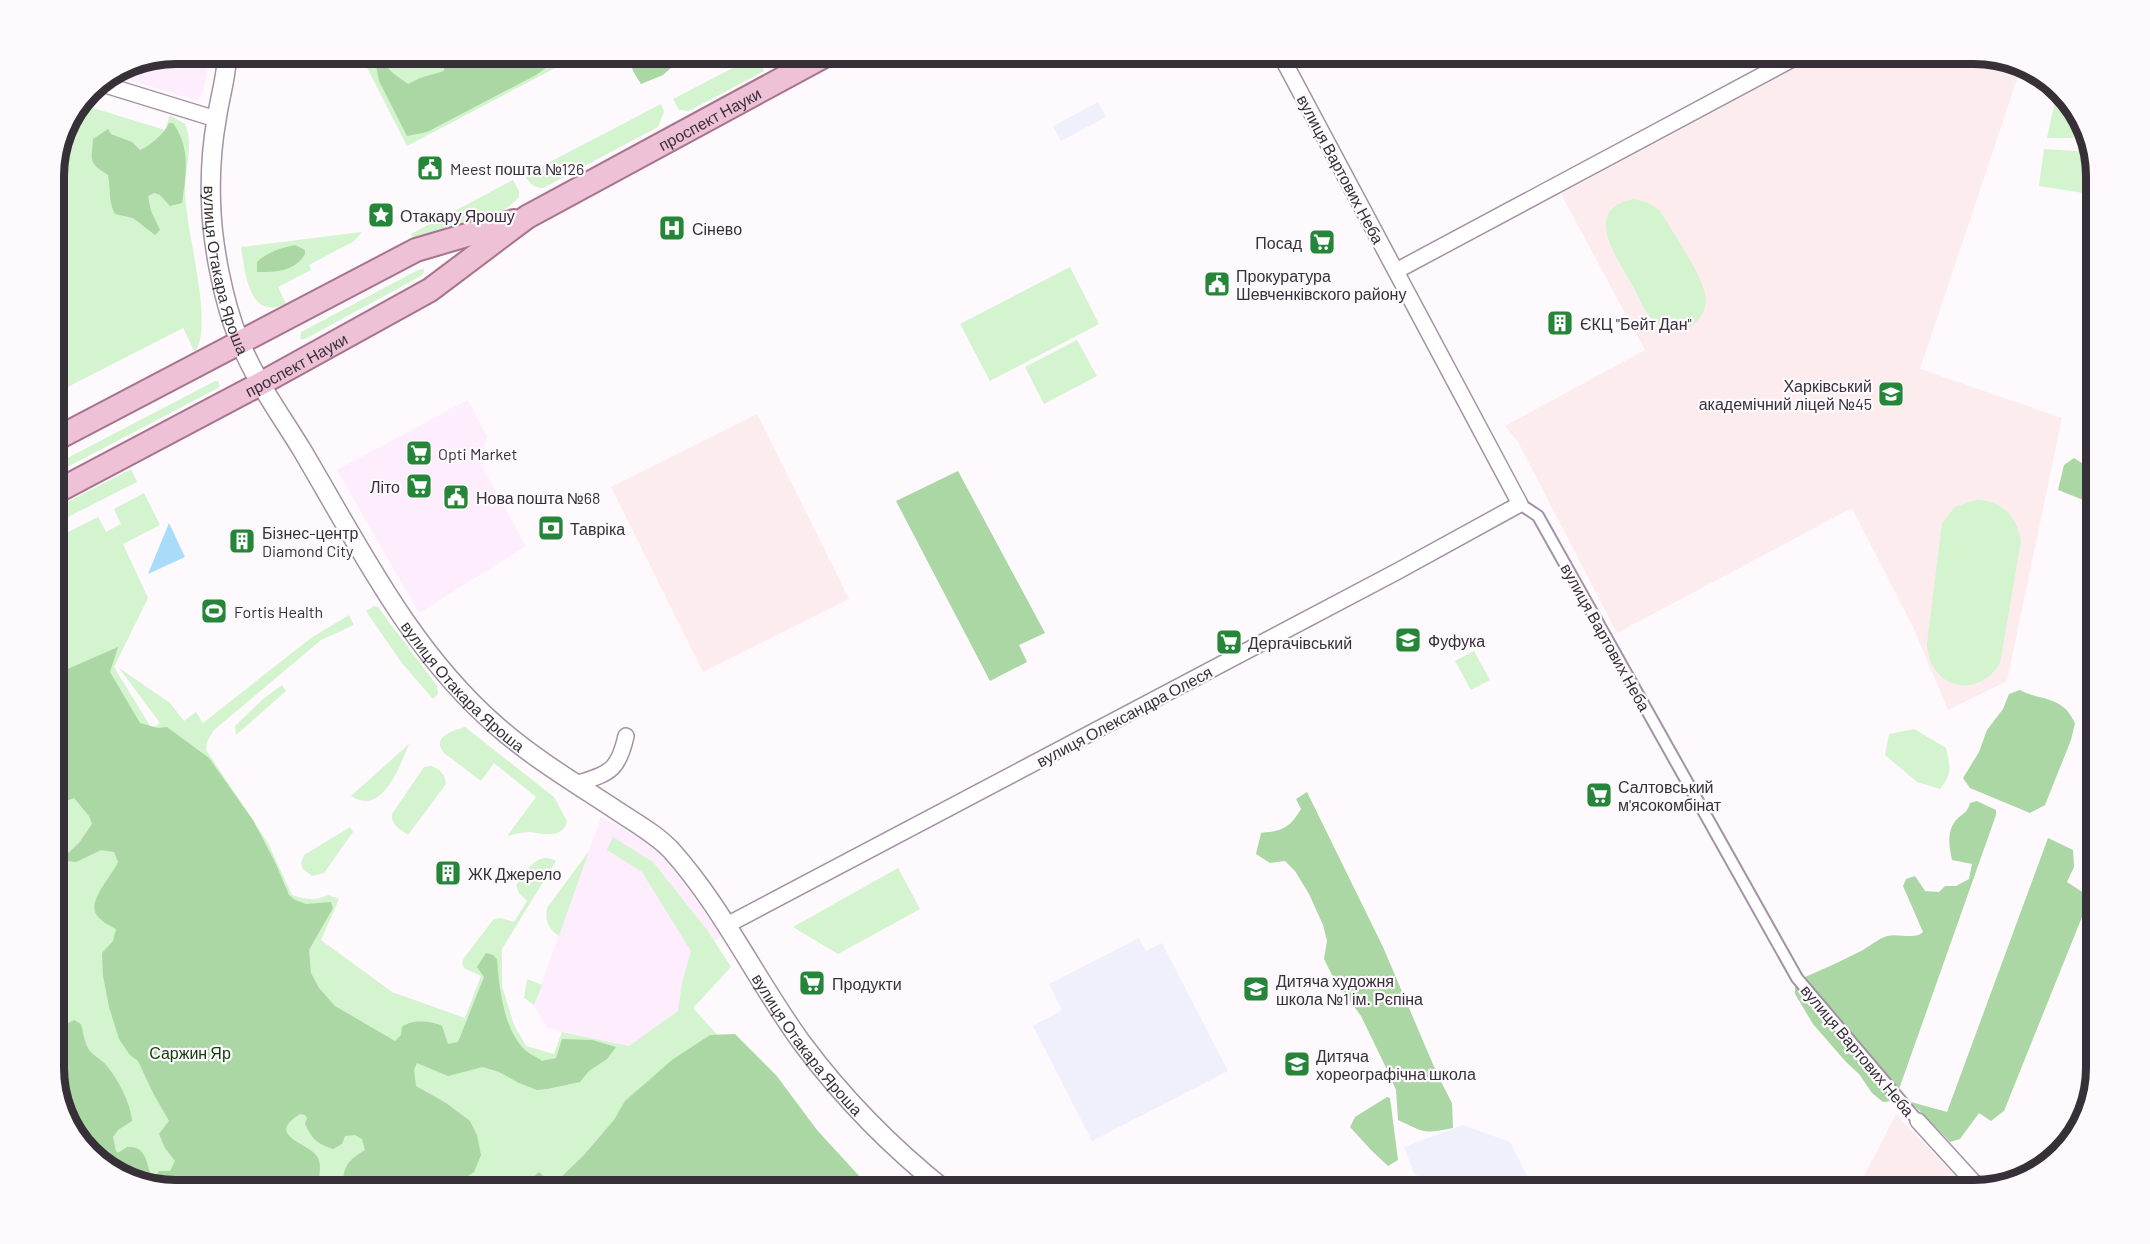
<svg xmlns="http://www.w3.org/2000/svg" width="2150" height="1244" font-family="Barlow,sans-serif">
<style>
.built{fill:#fdedfd}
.industrial{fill:#f0effc}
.education{fill:#fcecee}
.green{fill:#d3f4ce}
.forest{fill:#aad7a3}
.water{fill:#a9dcfb}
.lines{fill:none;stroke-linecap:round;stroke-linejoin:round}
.pedestrian-casing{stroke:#a492a5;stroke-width:14}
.minor-casing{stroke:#a492a5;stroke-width:18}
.tertiary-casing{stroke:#a492a5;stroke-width:21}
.primary-casing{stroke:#a6748c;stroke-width:26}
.pedestrian{stroke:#fff;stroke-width:10}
.minor{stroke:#fff;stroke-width:15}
.tertiary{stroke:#fff;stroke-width:18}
.primary{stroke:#eec1d6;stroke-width:22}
.labels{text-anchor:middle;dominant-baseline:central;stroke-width:4.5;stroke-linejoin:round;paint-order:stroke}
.street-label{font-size:16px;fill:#373038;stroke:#fdf9fd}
.poi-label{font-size:16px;fill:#373038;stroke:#fdf9fd;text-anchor:start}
.park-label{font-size:16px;fill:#103d09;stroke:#fdf9fd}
.rim{fill:none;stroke:#373038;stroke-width:8}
</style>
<rect width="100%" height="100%" fill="#fdf9fd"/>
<path class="built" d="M176 54H211L202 94 196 100 112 75 130 63Z
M468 400 487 437 478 459 526 546 419 613 337 470Z
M601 817 639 837 665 859 722 936 694 955 678 1011 629 1046 547 1028 534 1005Z"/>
<path class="industrial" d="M1098 102 1106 117 1061 141 1053 126Z
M1139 938 1146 951 1162 943 1228 1071 1092 1141 1033 1026 1062 1010 1049 984Z
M1463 1125 1510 1142 1534 1190H1436L1414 1173 1404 1147Z"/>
<path class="education" d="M1822 54H1974L2021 67 1920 369 2062 418 2007 681 1948 710 1914 629 1852 508 1617 633 1518 442 1505 426 1645 350 1561 194Z
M757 414 849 599 703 672 611 487Z
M1896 1114 1936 1156 1969 1190H1857Z"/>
<path class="green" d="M360 54H464L468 62 483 54H550L557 67 407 146Z
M756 56 764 71 689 111 679 110 673 99Z
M2057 91 2076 109 2083 131 2077 138H2047Z
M80 104 165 130 170 115 185 124C194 144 185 167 185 188 184 228 215 323 195 352L183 328 54 394V168L63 129Z
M661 104 664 112 658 127 543 188C534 188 529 183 525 175Z
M2044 149 2090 152 2096 168V195L2039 186Z
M513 180 519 191V197C494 225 450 233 415 243L411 234Z
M1634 199 1649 203 1660 211C1671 229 1707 282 1706 301 1705 312 1699 322 1689 327 1680 332 1668 331 1659 325 1646 317 1639 296 1631 283 1617 257 1581 209 1634 199Z
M362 232 354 241 309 265 311 270 278 287 286 304C248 321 245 271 241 247Z
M1070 267 1099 324 990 381 960 324Z
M424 269V272L421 276 305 339H300L301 332 418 270Z
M1077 340 1097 376 1044 404 1025 367Z
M215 381H218L220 386 218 388 54 474V465Z
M131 469 137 482 54 524V509Z
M144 493 160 525 123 544 148 598 114 667 152 729 160 723 119 668 170 703 184 721 196 712 203 723 311 638 349 615 354 625 321 640 213 731 207 742 206 750 268 843 292 895C306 900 315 901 328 895L339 899 321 940 392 992 465 1018 481 976 464 968 462 963 464 958 493 920 500 918 514 922 527 901 519 893 516 885C527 871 537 850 556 861L502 949V986L514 1025 526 1046 554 1054 562 1032 629 1046 678 1011 682 983 691 951 642 872 607 850 613 837 653 862 707 930 731 967 693 1008 858 1190H176L115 1174 74 1135 54 1076V539L98 517 106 532 121 524 114 509Z
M1976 500C2001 500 2017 516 2021 541L2000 663C1977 701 1929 688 1927 644L1942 523 1955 507Z
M374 606 378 607 437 686 438 694 433 699 401 662 366 611Z
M1474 651 1490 680 1471 690 1455 661Z
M282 685 286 691 236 735 235 726 263 699Z
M465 727 554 797 567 821C563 839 544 834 531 832 522 832 515 834 507 836L536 797 494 763 481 781 444 753C431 737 452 731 465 727Z
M1914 729 1946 748C1950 766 1953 773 1940 789L1917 782 1885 755 1889 734Z
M409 744C400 766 382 817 351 796Z
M431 766C440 769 445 774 446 784L408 835C400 829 391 825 392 814L424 767Z
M350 827 353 832 324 873 312 876 303 869 301 863 304 855Z
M589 851 559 936C548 929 545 921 547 908Z
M898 868 920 909 838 954 793 927Z
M527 979 542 985 534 1005 524 998Z"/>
<path class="forest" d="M443 54H460L474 63 494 54H545L549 61 547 67 536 75 427 132 407 136 379 81 376 66 382 62 394 74 408 84 420 78 444 71Z
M641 54H669L672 67 663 75 641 84 633 71 631 64Z
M169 123H173C191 148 186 175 182 203L170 206 160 195 154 193 148 196 151 211 160 230 155 235 133 218 115 214C108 201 111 189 108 175 87 162 92 161 93 139L108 129 111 134 132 142 140 150C149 147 166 132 169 123Z
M295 245 305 250V254C294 272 276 272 257 272V262C268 252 280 248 295 245Z
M2074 458 2096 472V505L2058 490 2064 465Z
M958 471 1045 633 1019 645 1027 662 990 681 896 501Z
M118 647 110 672 140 723 158 728 167 727 209 758 253 820 275 862 289 895 295 900 306 904 331 902 333 908 309 950 311 973 319 988 335 1006 395 1041 401 1035 402 1027C412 1019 431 1021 442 1026L448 1044 458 1042 484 977 477 967 486 953 493 955 497 959C499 986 503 1027 523 1048 528 1054 536 1056 542 1061L556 1058 562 1039 592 1040 616 1047 607 1059 589 1071 580 1082 547 1089 537 1090 519 1083 499 1072 483 1067 448 1076 417 1063 414 1070 416 1086 446 1103 470 1121 477 1135 481 1155 474 1172 447 1190H342C344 1167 345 1162 365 1150L362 1139 355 1135 345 1136 342 1144 333 1149C316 1143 313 1140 305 1124L307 1118 305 1115 300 1114C263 1137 312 1143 318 1158 323 1169 317 1179 318 1190H176L115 1174 74 1135 54 1076V1029H58L74 1020 81 1024C83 1031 84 1040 87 1046 91 1056 101 1058 107 1066 119 1081 130 1102 132 1121L118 1130 113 1137 116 1151 118 1153 127 1147C150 1145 145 1169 155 1183L156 1176 159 1171H170L175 1161 165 1148 159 1134 169 1121 153 1093 138 1061 130 1055 119 1039 109 1007 103 976 102 953 113 941 116 929C109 925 100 921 96 914 88 900 112 876 118 862L114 852 101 850 76 862 68 861 67 854 79 843 92 824 89 816 74 798 54 806V675Z
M2020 690C2033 698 2051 697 2063 707 2068 710 2072 718 2075 723L2071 740 2045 805 2030 813 1970 788 1963 778 1979 752 1987 730 2003 709 2009 694Z
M1307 792 1383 947 1438 1076 1452 1103 1453 1128C1423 1134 1426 1133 1398 1120L1396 1090 1390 1076 1361 1016 1335 981 1324 959 1327 941 1323 925 1309 894 1295 871 1285 861 1270 863 1256 854 1261 833C1282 831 1290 828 1301 809L1296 799Z
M1977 801 1996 810V815L1898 1092 1893 1101 1883 1102 1872 1093 1859 1074 1846 1062 1813 1024 1795 994V985L1803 978C1823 969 1844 960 1863 950 1871 945 1878 939 1887 936 1899 933 1915 940 1923 932L1903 886 1906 879 1915 876 1925 891 1939 892 1945 886H1956L1969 879 1972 864 1952 860C1949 845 1946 830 1958 818 1964 813 1968 811 1970 803Z
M2048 838 2073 850 2074 867 2067 882 2090 897 2004 1111 1991 1121 1979 1113 1960 1139 1950 1142 1911 1102 1947 1112Z
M54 923 60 941 59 955 64 957C69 970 67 979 54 987Z
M735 1034 776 1075 817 1130 872 1190H519L539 1172 553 1185 583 1156 614 1120 625 1101 672 1060 710 1035Z
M1387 1097 1390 1098 1398 1160 1388 1166 1371 1150 1350 1127 1355 1117Z"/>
<path class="water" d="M169 523 185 557 148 574Z"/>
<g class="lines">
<defs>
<path id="pedestrian" d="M1520 504 1538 516 1797 978 1918 1121"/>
<path id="minor" d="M99 83 216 119
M1396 271 1802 54
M576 784C609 773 618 772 626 736
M727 925 1398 571 1520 504 1280 54
M1918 1121 1980 1189"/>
<g id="tertiary">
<path id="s1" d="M227 54C227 75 220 96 217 117 212 144 210 174 211 202 212 243 223 301 239 340 255 380 280 414 302 450 360 548 411 652 498 727 532 757 575 783 613 808 632 821 655 833 671 850 723 908 756 980 802 1043 843 1098 891 1147 945 1190"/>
</g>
<g id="primary">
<path d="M54 440 416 250 514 221"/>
<path id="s2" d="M54 493 260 384 430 290 527 217 828 54"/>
</g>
</defs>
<use href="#pedestrian" class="pedestrian-casing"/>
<use href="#minor" class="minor-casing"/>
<use href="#tertiary" class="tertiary-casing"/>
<use href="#primary" class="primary-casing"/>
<use href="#pedestrian" class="pedestrian"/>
<use href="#minor" class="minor"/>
<use href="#tertiary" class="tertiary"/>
<use href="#primary" class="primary"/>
</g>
<defs>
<symbol id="civic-square" viewBox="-11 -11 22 22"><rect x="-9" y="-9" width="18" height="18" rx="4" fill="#258538" stroke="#fdf9fd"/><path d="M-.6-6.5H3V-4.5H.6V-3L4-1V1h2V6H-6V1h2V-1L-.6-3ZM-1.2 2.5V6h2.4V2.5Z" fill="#fff"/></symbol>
<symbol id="sight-square" viewBox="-11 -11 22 22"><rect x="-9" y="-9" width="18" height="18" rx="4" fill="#258538" stroke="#fdf9fd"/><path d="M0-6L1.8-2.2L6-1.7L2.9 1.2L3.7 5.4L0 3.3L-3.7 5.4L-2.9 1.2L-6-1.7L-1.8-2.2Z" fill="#fff"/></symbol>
<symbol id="hospital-square" viewBox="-11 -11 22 22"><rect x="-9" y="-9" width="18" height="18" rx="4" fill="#258538" stroke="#fdf9fd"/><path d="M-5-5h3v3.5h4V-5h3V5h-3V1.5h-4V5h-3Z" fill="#fff"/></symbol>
<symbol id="supermarket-square" viewBox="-11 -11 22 22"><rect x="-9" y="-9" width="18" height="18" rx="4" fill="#258538" stroke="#fdf9fd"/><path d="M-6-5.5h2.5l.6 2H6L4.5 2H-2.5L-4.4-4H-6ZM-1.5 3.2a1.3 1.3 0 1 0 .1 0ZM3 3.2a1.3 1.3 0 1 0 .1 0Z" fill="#fff"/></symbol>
<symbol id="building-square" viewBox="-11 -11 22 22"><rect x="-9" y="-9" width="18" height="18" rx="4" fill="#258538" stroke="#fdf9fd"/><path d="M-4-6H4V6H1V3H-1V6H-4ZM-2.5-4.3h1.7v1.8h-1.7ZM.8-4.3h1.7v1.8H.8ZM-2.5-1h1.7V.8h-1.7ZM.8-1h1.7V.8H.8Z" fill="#fff"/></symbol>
<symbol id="school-square" viewBox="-11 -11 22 22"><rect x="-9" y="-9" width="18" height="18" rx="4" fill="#258538" stroke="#fdf9fd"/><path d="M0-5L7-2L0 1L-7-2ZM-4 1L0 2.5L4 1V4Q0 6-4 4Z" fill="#fff"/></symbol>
<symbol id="bank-square" viewBox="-11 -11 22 22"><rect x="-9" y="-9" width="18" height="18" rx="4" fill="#258538" stroke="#fdf9fd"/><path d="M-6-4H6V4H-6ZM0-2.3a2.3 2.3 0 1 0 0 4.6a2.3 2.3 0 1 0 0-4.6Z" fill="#fff"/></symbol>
<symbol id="stadium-square" viewBox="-11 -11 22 22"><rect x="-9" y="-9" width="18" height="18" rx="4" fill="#258538" stroke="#fdf9fd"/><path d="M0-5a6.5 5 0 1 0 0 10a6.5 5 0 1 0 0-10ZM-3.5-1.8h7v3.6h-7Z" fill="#fff"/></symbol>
</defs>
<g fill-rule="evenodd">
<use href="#civic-square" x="415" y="153" width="30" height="30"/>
<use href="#sight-square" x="366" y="200" width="30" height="30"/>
<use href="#hospital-square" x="657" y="213" width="30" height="30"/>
<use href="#supermarket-square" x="1307" y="227" width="30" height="30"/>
<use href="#civic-square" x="1202" y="269" width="30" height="30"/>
<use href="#building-square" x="1545" y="308" width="30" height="30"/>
<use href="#school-square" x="1876" y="379" width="30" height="30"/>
<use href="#supermarket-square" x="404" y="438" width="30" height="30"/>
<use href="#supermarket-square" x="404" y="471" width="30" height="30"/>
<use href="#civic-square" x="441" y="482" width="30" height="30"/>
<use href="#bank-square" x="536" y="513" width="30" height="30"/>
<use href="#building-square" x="227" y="526" width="30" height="30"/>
<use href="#stadium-square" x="199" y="596" width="30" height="30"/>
<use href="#school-square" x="1393" y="625" width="30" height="30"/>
<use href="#supermarket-square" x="1214" y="627" width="30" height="30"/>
<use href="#supermarket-square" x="1584" y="780" width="30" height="30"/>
<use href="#building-square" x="433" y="858" width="30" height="30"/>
<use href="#supermarket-square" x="797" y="968" width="30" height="30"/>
<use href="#school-square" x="1241" y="974" width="30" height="30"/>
<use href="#school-square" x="1282" y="1049" width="30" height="30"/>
</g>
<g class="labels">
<g class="street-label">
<text stroke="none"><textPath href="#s2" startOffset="756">проспект Науки</textPath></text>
<text transform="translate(1341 169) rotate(62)">вулиця Вартових Неба</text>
<text stroke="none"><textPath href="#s1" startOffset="219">вулиця Отакара Яроша</textPath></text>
<text stroke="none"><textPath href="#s2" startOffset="274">проспект Науки</textPath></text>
<text transform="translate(1606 637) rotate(61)">вулиця Вартових Неба</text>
<text stroke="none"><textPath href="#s1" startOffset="705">вулиця Отакара Яроша</textPath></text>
<text transform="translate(1124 716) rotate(-28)">вулиця Олександра Олеся</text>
<text stroke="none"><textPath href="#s1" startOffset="1209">вулиця Отакара Яроша</textPath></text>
<text transform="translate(1858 1050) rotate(50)">вулиця Вартових Неба</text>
</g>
<g class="poi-label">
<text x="450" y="168">Meest пошта №126</text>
<text x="400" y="215">Отакару Ярошу</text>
<text x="692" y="228">Сінево</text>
<text x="1302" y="242" text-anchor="end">Посад</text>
<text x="1236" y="275">Прокуратура<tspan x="1236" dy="18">Шевченківского району</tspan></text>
<text x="1580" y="323">ЄКЦ "Бейт Дан"</text>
<text x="1872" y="385" text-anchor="end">Харківський<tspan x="1872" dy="18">академічний ліцей №45</tspan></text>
<text x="438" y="453">Opti Market</text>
<text x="400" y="486" text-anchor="end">Літо</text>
<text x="476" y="497">Нова пошта №68</text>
<text x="570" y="528">Тавріка</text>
<text x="262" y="532">Бізнес-центр<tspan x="262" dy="18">Diamond City</tspan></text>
<text x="234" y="611">Fortis Health</text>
<text x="1428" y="640">Фуфука</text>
<text x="1248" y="642">Дергачівський</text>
<text x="1618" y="786">Салтовський<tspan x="1618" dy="18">м'ясокомбінат</tspan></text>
<text x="468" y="873">ЖК Джерело</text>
<text x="1276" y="980">Дитяча художня<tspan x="1276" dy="18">школа №1 ім. Рєпіна</tspan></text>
<text x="832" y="983">Продукти</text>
<text x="1316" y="1055">Дитяча<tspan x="1316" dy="18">хореографічна школа</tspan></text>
</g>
<g class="park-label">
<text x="190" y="1052">Саржин Яр</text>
</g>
</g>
<path d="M0 0H2150V1244H0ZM176 64H1974A112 112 0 0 1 2086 176V1068A112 112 0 0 1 1974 1180H176A112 112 0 0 1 64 1068V176A112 112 0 0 1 176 64Z" fill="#fdf9fd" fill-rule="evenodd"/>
<path class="rim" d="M176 64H1974A112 112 0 0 1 2086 176V1068A112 112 0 0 1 1974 1180H176A112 112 0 0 1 64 1068V176A112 112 0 0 1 176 64Z"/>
</svg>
